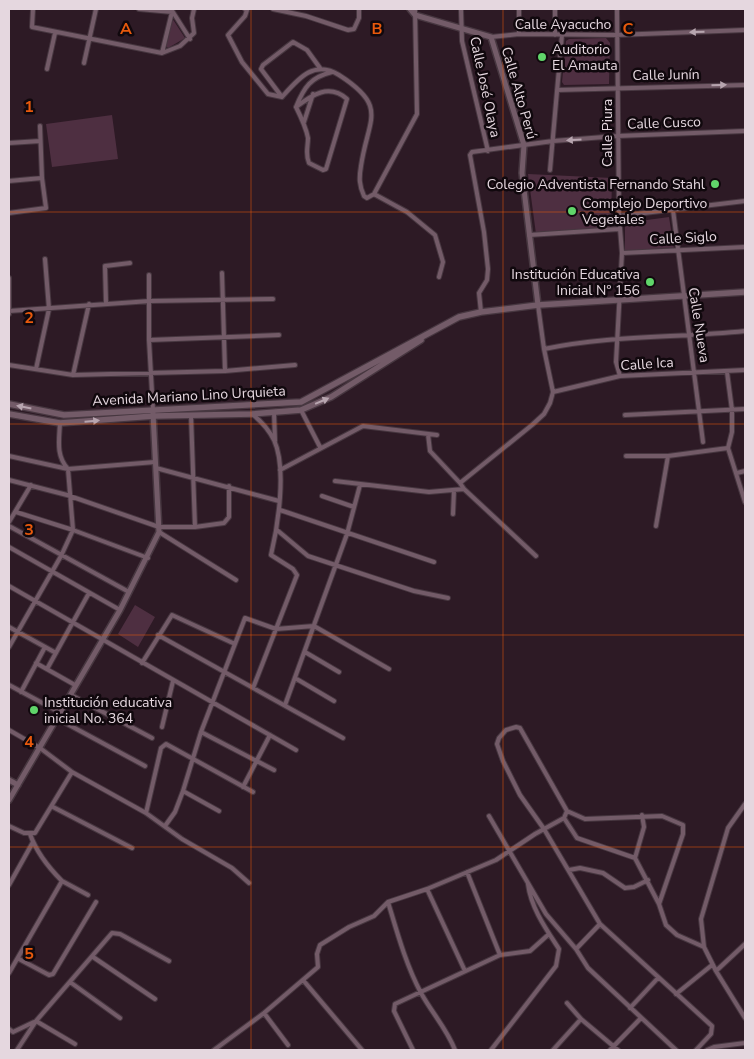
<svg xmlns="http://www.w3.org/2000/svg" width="754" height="1059" font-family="'Nunito Sans',sans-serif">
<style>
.green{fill:#4e2f41}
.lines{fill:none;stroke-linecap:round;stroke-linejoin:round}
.minor-casing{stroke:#473740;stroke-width:6}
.tertiary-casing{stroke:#473740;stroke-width:8}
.secondary-casing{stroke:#473740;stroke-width:8}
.minor{stroke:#735b68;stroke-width:4}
.tertiary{stroke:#735b68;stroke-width:5}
.secondary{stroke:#735b68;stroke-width:5.5}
.oneway{fill:#b7a5af}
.grid{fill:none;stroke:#e8590c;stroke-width:1;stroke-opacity:0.55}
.poi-dot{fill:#60d56a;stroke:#10080d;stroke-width:2}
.labels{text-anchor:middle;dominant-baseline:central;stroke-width:5;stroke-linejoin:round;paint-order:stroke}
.street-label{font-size:14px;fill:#e5d7df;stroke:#10080d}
.poi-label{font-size:14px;fill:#e5d7df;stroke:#10080d;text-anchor:start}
.grid-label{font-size:16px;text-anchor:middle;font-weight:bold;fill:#e8590c;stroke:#10080d;stroke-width:5;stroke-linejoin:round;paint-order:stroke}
</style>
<rect width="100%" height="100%" fill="#2d1a25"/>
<path class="green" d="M172 18 185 38 168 48 166 46Z
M606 38 610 43 609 84 564 85 562 82 566 41 569 39Z
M112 115 118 159 52 167 46 124Z
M528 174 612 178 611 225 609 228 536 234Z
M669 217 674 249 625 252V223Z
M135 605 155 617 138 647 118 634Z"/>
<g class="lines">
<defs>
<path id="minor" d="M33 9 32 27 162 53 180 46 194 33 192 18 194 9
M139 9 172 12 162 53
M171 9 190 39
M245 9 247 10 245 16 228 35 242 62 268 94 282 97C298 79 314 59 339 75 389 107 368 118 361 166 359 178 359 185 364 196L367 198 374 194 417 114 415 9
M273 9 306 16 348 30 354 29 359 18V9
M461 9 462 41 488 151
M555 9V35
M617 9 619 216 622 253 616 362 620 376
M519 34V9
M491 37 519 34 616 35 745 30
M84 63 96 9
M47 69 55 33
M557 90 745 85
M282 97 261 69 263 65 293 42 307 50 320 68
M296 107C312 95 329 83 347 99L326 169 323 170 309 163C305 154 308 147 308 138 306 127 301 117 296 107 304 87 311 77 332 72
M304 122 313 94
M9 143 40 141
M550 170 562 35
M9 181 42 178
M374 194 407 212 435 235 443 262 439 277
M673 210 703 442
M9 213 46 208 42 178 40 126
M619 216 745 201
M529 235 619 229
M622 253 745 247
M222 273 225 371
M149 275V340L153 410
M9 278V314
M106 303 105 266 130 263
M9 311 150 301 273 299
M481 312 479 293 487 280 488 269 484 232 470 155 472 152 553 141 617 136 745 131
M149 340 279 335
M544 349C610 335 678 338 745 331
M9 365 73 375 225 371 295 365
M36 369 49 309 45 259
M727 372 732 410V432L728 448 745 502
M73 375 89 304
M553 392 620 376 745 370
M301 410 320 447
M274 412 275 441
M252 414C261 421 269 430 274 440 287 468 278 526 271 555L293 569 297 575 253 688
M191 415 195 527
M625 415 745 409
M428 434 430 451 460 483
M9 456 68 469 155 462
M626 456H668L728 448
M156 468 279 501
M280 470 363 426 437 435
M737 473 745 471
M9 480 67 495 159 527H195L224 523 229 517V486
M335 481 429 492 464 489 536 556
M464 489 460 483 532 425 544 414 550 403 553 392 544 349 538 305
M322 496 354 507
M280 510 434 562
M16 512 73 530 148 558
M453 514 454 490
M9 522 31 485
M9 526 129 592
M656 526 668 456
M277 530 308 556 414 591 448 598
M159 532 236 580
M9 547 120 610
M9 586 296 750
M9 627 56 653
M158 635 343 738
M9 647 61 556 73 530 68 469C56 456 59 441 60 423
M305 652 339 672
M36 663 75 685
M142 663 172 615 235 644
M47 669 89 593
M295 678 334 701
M9 685 61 713
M21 692 45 647
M71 695 152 738
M285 705 347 534 360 485
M58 719 145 766
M162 727 173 681
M9 730 40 748 72 772 146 813 182 839 232 868 249 883
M201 732 274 770
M243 787 270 735
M183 791 219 811
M745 804 728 828 701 919 704 947 716 971 745 1018
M53 807 132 848
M567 811 585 819 662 816 683 825V834L659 904
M146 813 161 748 166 744 253 792
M489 816 546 914 576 949 588 968 676 1050
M9 826 24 833H35L72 772
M165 826 175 812 183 791 201 732 245 618 276 629 314 626 389 669
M635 858 644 827 642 815
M569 870 580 868 603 873 625 888 634 887 648 880
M467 872 500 955
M62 881 88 895
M9 885 33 842
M427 889 465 971
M388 902C397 932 406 965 421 993 432 1013 447 1029 455 1050
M576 949 600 924
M93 957 155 999
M19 959 49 975 53 974 96 902
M716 971 745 944
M9 973 62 881C49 868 36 851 30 834
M303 980 362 1050
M70 982 120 1018
M676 994 712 965
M567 1003 581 1019 618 1050
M630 1008 658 978
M264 1013 288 1045
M36 1021 75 1044
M9 1029 13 1032 34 1022
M17 1050 36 1021 112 933 120 934 169 961
M214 1050 264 1013 318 967 317 954 320 945 349 927 374 916 388 902 427 889 496 860 535 834 564 818
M413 1050 394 1011 395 1004 500 955 530 951 549 934
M491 1050 556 966 559 949C546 929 531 908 528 884
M553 1050 581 1019
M610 1050 641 1018
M696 1050 711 1034 712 1026 600 924 544 829 520 795 503 761 497 744 499 738 506 730 516 727 520 728 567 811 564 818 577 838 635 858 659 904 666 925 677 935 704 947
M707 1050 714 1047 745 1043"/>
<path id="tertiary" d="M410 9 415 15 491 37 524 145 522 173 538 305
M9 780 18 785
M9 800 120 610 159 532 153 413"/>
<path id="secondary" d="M9 404 64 415 301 402 459 317 481 312 538 305 745 292
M9 414 60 423 154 416 252 414 301 410 331 397 421 340"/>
</defs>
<use href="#minor" class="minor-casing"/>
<use href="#tertiary" class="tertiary-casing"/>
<use href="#secondary" class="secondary-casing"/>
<use href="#minor" class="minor"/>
<use href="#tertiary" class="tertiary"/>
<use href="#secondary" class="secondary"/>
</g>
<defs><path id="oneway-solid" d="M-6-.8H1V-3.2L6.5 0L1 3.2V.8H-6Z" transform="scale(1.25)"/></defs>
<g class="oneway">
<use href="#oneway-solid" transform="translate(697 32) rotate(178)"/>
<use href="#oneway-solid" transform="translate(719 85) rotate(-1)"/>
<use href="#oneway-solid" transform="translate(574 140) rotate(176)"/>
<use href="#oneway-solid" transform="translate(322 401) rotate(-23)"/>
<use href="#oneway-solid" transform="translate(24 407) rotate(-169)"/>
<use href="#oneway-solid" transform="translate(92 421) rotate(-5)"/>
</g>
<path class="grid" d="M251 9V1050M503 9V1050M9 212H745M9 424H745M9 635H745M9 847H745"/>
<g class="poi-dot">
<circle cx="542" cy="57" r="5"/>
<circle cx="715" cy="184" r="5"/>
<circle cx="572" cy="211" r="5"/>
<circle cx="650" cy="282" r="5"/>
<circle cx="34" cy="710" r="5"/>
</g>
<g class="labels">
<g class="street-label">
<text x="563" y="24">Calle Ayacucho</text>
<text transform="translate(666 75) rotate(-1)">Calle Junín</text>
<text transform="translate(485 87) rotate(78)">Calle José Olaya</text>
<text transform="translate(519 93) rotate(74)">Calle Alto Perú</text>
<text transform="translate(664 123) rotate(-2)">Calle Cusco</text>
<text transform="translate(607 133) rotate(-90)">Calle Piura</text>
<text transform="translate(683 238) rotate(-3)">Calle Siglo</text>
<text transform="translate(699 325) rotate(81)">Calle Nueva</text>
<text transform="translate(647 364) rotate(-4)">Calle Ica</text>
<text transform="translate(189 396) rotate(-3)">Avenida Mariano Lino Urquieta</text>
</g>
<g class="poi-label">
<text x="552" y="49">Auditorio<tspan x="552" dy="16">El Amauta</tspan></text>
<text x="705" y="184" text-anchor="end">Colegio Adventista Fernando Stahl</text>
<text x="582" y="203">Complejo Deportivo<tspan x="582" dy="16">Vegetales</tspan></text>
<text x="640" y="274" text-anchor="end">Institución Educativa<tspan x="640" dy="16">Inicial Nº 156</tspan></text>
<text x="44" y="702">Institución educativa<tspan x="44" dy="16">inicial No. 364</tspan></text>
</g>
</g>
<g class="grid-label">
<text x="126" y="34">A</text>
<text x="377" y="34">B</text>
<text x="628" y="34">C</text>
<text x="29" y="112">1</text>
<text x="29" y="323">2</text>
<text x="29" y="535">3</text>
<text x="29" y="747">4</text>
<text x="29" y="959">5</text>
</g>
<rect width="754" height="1059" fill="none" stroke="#e5d7df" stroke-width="20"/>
</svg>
